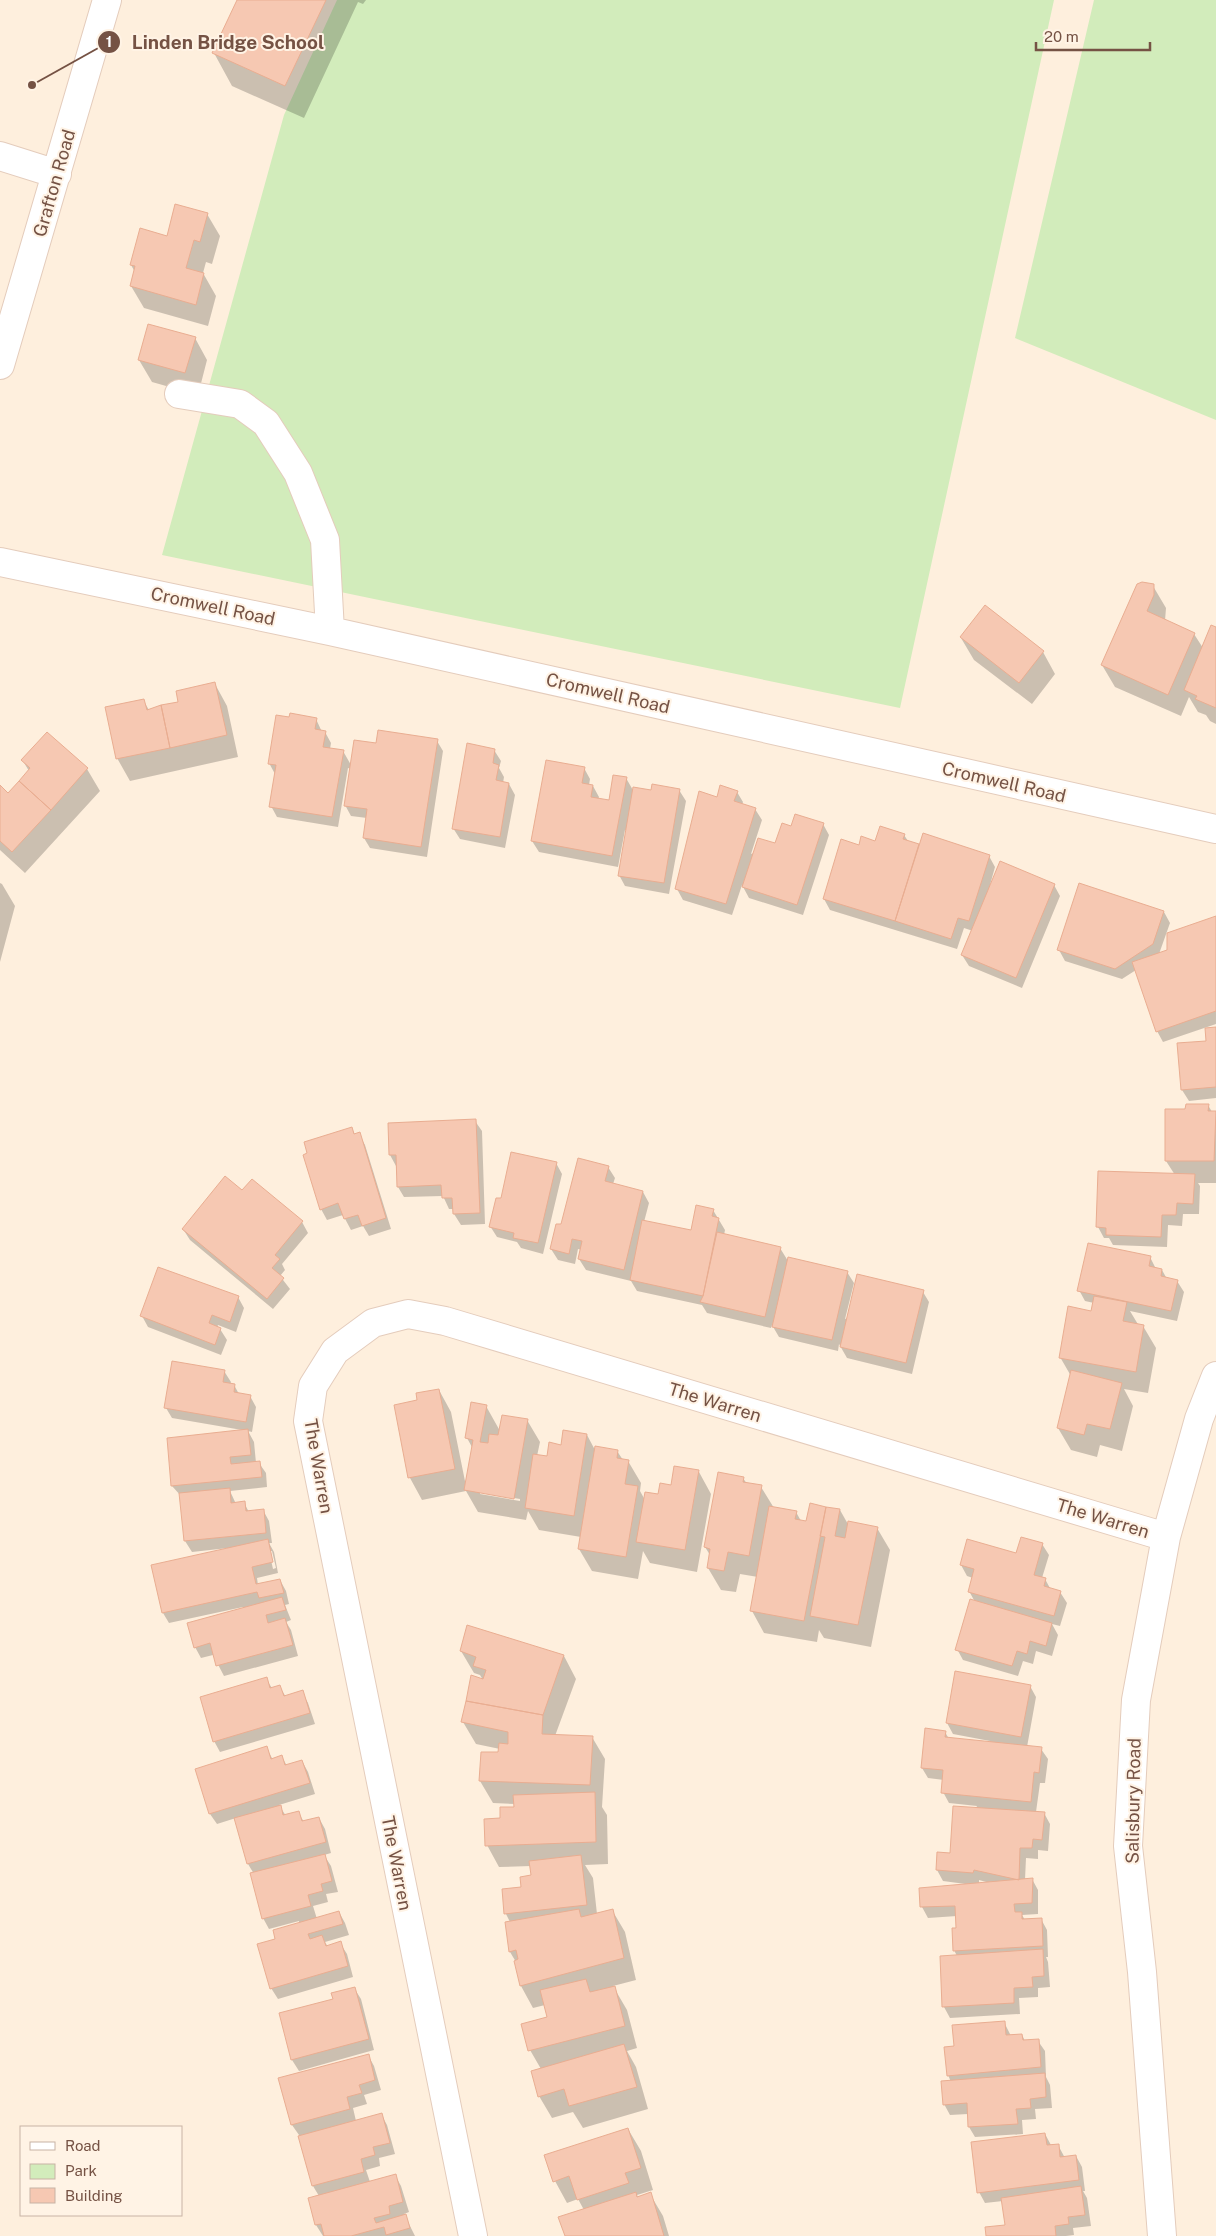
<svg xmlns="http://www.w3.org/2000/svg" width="1216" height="2236" font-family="'Public Sans',sans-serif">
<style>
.green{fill:#d2ecbb}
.shadow{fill:#0003;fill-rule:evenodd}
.building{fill:#f6c8b2;stroke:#e9ad91}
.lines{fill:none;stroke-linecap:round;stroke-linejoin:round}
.minor-casing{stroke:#e4ccbc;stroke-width:30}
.minor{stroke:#fff;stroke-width:28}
.labels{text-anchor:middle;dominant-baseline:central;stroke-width:4;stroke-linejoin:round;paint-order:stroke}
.street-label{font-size:18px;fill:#755244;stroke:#fff3e5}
.leader{fill:none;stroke:#755244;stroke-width:2}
.callout-dot{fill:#755244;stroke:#fff3e5;stroke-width:2}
.mark-label{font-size:15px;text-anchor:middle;font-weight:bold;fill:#fff}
.callout-label{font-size:19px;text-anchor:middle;font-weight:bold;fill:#755244;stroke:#fff3e5;stroke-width:4;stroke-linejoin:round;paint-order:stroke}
</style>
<rect width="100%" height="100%" fill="#feefdd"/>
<path class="green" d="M337 0H1054L900 708 162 555 284 115Z
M1094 0H1216V420L1015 338Z"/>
<path class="shadow" d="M238 0H366L363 4 358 2 304 118 232 86 214 53Z
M207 214 220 236 212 264 206 262 203 273 216 296 208 326 144 308 131 286 135 272 131 265 167 237Z
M195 338 207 360 198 395 152 382 139 360Z
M1153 586 1166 608 1165 621 1194 634 1203 648 1216 629V724L1210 721 1206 715 1198 712 1189 697 1181 716 1115 687 1102 665Z
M961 638 1043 652 1055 674 1032 704 974 660Z
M215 684 227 706 238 757 130 781 117 758 143 700 149 710 180 703Z
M316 719 322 732H325L331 743 330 749 343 751 351 765 377 745 437 741 443 751 427 857 370 848 364 838 367 818 351 816 345 805 351 769 348 768 338 827 277 817 271 806 275 774 269 763Z
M47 734 87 769 100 791 25 873 0 850V787L8 794 29 771 23 761Z
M494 750 501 761 499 768 504 777 503 783 509 784 515 795 505 848 460 839 453 828Z
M584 768 590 779 589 785 593 786 599 797 598 800 610 802 626 778 634 792 679 790 686 801 669 894 625 886 619 875 627 830H625L618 867 539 852 532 841Z
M737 792 743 802 742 805 755 809 762 820 751 854 776 845 792 828 823 824 829 835 803 915 749 898 742 885 732 915 683 900 677 889 718 799Z
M904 835 908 841 920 845 989 856 995 867 990 885 991 886 1054 885 1060 896 1022 988 969 966 962 955 973 931 964 928 957 949 830 910 824 899 859 846Z
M0 883 2 884 15 906 0 962Z
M1164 912 1170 923 1159 954 1168 951 1216 917V1024L1163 1042 1157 1031 1136 970 1122 979 1065 961 1059 950Z
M1216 1028V1098L1189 1101 1182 1090 1178 1045 1208 1042Z
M1208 1105 1212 1112H1216V1183H1198L1200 1186 1199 1214H1183L1182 1226 1168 1225 1167 1247 1113 1245 1109 1238H1104L1098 1227 1175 1175 1166 1161 1186 1110Z
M475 1121 482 1131 485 1224 461 1225 454 1214V1209H449L443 1196 404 1197 398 1187 396 1166 390 1155Z
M352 1128 355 1135 359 1134 365 1145 391 1229 369 1236 363 1226 351 1230 343 1215 327 1220 321 1209Z
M556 1163 562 1174 543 1254 521 1248 517 1242 497 1237 490 1226 502 1199Z
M608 1167 615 1178 613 1184 643 1192 649 1203 644 1222 692 1232 713 1210 725 1230 724 1235 780 1248 788 1261 847 1272 854 1283 845 1319 923 1292 929 1302 912 1374 847 1358 839 1344 838 1351 779 1337 772 1325 771 1328 707 1313 702 1305 637 1291 631 1281 586 1270 579 1259 582 1250 578 1249 575 1264 558 1260 551 1249 562 1226Z
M242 1192 302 1222 308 1233 282 1264 285 1270 280 1276 290 1289 273 1309 190 1240 183 1229Z
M1150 1257 1156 1269 1162 1270 1167 1279 1177 1281 1184 1292 1177 1321 1130 1311 1139 1326H1143L1156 1348 1148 1393 1124 1389 1133 1406 1122 1451 1100 1445 1097 1457 1071 1450 1058 1428 1071 1376 1060 1357 1092 1312 1094 1303 1085 1301 1079 1290Z
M238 1297 244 1308 236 1332 218 1325 217 1328 220 1329 227 1340 221 1355 148 1327 142 1316Z
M224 1371 231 1382 230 1385H234L239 1394 250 1396 256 1407 252 1432 248 1431 254 1442 256 1463H259L266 1473 267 1487 230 1491 236 1504 244 1503 249 1512 263 1510 269 1521 272 1543H269L274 1552 278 1573 257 1578 258 1585 280 1580 286 1591 289 1604 285 1605 291 1620 286 1622 291 1630 298 1656 224 1676 213 1655 201 1658 195 1647 243 1609V1607L169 1623 163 1613 228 1550V1548L192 1552 185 1541 181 1496 172 1486 242 1430 172 1418 166 1408ZM269 1551H272L276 1568 273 1569Z
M439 1390 451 1412 466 1486 473 1449 467 1438 486 1406 500 1431 527 1420 540 1442 537 1456 548 1458 562 1446 587 1435 595 1450 617 1451 623 1460 628 1461 641 1483 640 1491 645 1500 659 1495 699 1472 711 1494 697 1572 650 1563 643 1551 638 1579 592 1571 579 1549 581 1537 539 1530 528 1511 526 1520 478 1512 466 1491 422 1500 410 1478 395 1406 418 1401ZM480 1492 520 1499V1501L480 1494Z
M743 1478 747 1484 761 1487 774 1508 796 1512 801 1521 807 1522 840 1510 849 1526 877 1528 890 1550 871 1647 824 1638 819 1630 817 1642 764 1633 752 1611 758 1577 740 1574 736 1592 721 1590 708 1568 710 1555 705 1547Z
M1042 1544 1049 1555 1042 1578 1045 1579 1051 1590 1060 1592 1067 1603 1060 1626 1052 1624 1058 1635 1052 1656 1036 1651 1033 1664 1023 1661 1018 1676 963 1660 957 1649 975 1602 969 1591 973 1578 967 1576 961 1565 1017 1555Z
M468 1627 564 1656 576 1679 555 1736 592 1737 605 1759 602 1807 607 1815 608 1864 585 1865 593 1878 597 1914 612 1910 625 1932 636 1980 613 1986 627 2010 637 2048 627 2051 636 2067 648 2109 583 2128 573 2112 552 2118 539 2096 541 2069 530 2050 549 2018 545 2005 533 2008 521 1986 516 1962 510 1952V1922L506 1914 503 1890 522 1888 532 1876 531 1866 499 1867 487 1845 501 1819 515 1808V1804L493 1803 480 1781 482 1753 499 1754 500 1749 476 1744 463 1722 483 1680 480 1675 474 1673 461 1651Z
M956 1672 1030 1686 1036 1697 1027 1747 1041 1749 1048 1759 1045 1783H1040L1036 1812 1044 1813 1050 1824 1048 1851 1038 1850V1859L1026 1858 1025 1880 1032 1879 1038 1890V1914L1022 1915 1025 1920 1041 1919 1047 1930 1048 1957H1046L1048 1962 1050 1987 1038 1988V1997L1019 1998 1020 2014 950 2018 944 2007 941 1957 957 1956 954 1950 958 1929 957 1916 928 1918 922 1907 921 1889 973 1885 943 1881 937 1870 939 1853 951 1854 977 1806 949 1803 943 1792 944 1780 928 1778 922 1768 945 1732 949 1739 990 1743V1741L953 1734 947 1723ZM979 1880 990 1883 979 1884Z
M266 1679 272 1688 279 1686 286 1697 302 1692 308 1703 315 1724 220 1752 214 1741Z
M266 1747 273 1760 282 1757 287 1766 302 1761 308 1772 315 1794 279 1805 286 1816 298 1812 304 1822 319 1818 325 1829 331 1853 324 1855 331 1866 338 1892 326 1894 328 1902 313 1906 317 1919 339 1912 345 1923 349 1935 325 1942 328 1947 340 1943 347 1954 353 1977 278 1999 271 1988 277 1940 299 1924V1921L269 1929 263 1918 254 1874 248 1864 236 1818 217 1824 210 1814 197 1769Z
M354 1988 361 1999 374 2050 299 2071 292 2060 280 2014 335 2000Z
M1004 2022 1011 2036 1022 2035 1025 2041H1038L1045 2051 1046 2077 1050 2085 1052 2108 1035 2109 1036 2119 1022 2120 1023 2134 975 2137 969 2127 968 2114 950 2115 944 2104 951 2082 948 2075 955 2047Z
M368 2055 374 2066 381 2090 364 2095 367 2104 353 2108 356 2121 381 2114 387 2125 395 2154 379 2158 380 2166 366 2170 370 2182 395 2175 401 2186 409 2212 404 2214 415 2236H323L316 2225 309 2199 319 2196 313 2186 299 2135 292 2125 279 2079Z
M628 2129 641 2151 653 2190 637 2195 638 2198 650 2194 663 2216 669 2236H566L584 2210 578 2199 567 2203 555 2181Z
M1045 2134 1051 2145H1058L1065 2158 1076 2156 1082 2167 1085 2191H1083L1087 2198 1091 2226 1073 2228 1074 2235 1066 2236H987L1006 2226 1003 2201 985 2203 979 2192Z"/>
<path class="building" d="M237 0H326L285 86 212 53Z
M175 204 208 213 200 242 194 240 186 268 204 273 196 305 130 286 135 266 130 265 140 228 167 236Z
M148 324 196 337 185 373 138 360Z
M1142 582 1154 584V595L1147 611 1195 633 1168 695 1101 665 1137 584Z
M985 605 1044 651 1019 683 960 637Z
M1211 625 1216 627V708L1195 699 1197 696 1184 690Z
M215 682 227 735 170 748 161 705 178 702 176 691Z
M144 699 147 710 161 705 170 748 116 759 105 707Z
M290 713 317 718 315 729 326 731 323 747 344 750 332 817 269 807 276 765 268 764 276 715 289 717Z
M378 730 438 739 421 847 363 838 367 809 344 806 354 740 376 743Z
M47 732 88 768 51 810 19 781 30 768 21 760Z
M467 743 495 749 493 763 499 765 496 780 509 783 500 837 452 829Z
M546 760 585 767 582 783 593 785 591 797 609 800 613 775 627 777 612 856 531 841Z
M19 781 51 810 12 852 0 841V785L8 793Z
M652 784 680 789 664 883 618 876 633 787 651 790Z
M720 785 738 791 734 801 756 808 726 904 675 889 699 791 717 797Z
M795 814 824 823 797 905 742 887 758 838 775 843 782 823 791 826Z
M880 826 905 834 903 839 919 844 895 921 823 899 841 839 859 845 861 836 875 841Z
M923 833 990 855 969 921 958 918 951 939 895 921Z
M1000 861 1055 884 1016 978 961 955Z
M1079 883 1164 911 1153 944 1115 969 1057 950Z
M1216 916V1011L1156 1032 1132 962 1167 950V933Z
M1216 1027V1087L1181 1090 1177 1043 1206 1041 1205 1028Z
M1186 1104H1209L1208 1111H1216L1214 1161H1165V1109H1185Z
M476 1119 480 1213 453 1214 452 1198H442L441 1185 397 1187 396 1155H389L388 1123Z
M352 1127 354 1134 360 1132 386 1218 362 1226 358 1215 344 1219 338 1203 320 1210 303 1155 307 1153 304 1142Z
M511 1152 557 1162 538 1243 513 1238 514 1233 489 1227 496 1198H501Z
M578 1158 609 1166 605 1181 643 1191 624 1270 578 1259 582 1241 572 1239 569 1254 550 1249 556 1224H561Z
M1098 1171 1195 1174 1193 1204 1177 1203 1176 1215H1162L1161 1237 1106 1235V1228L1096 1227Z
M225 1176 242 1190 252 1179 303 1221 275 1255 280 1259 272 1268 284 1278 267 1299 182 1229Z
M696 1205 714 1209 712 1216 719 1218 703 1296 630 1280 642 1220 691 1230Z
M717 1232 781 1247 765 1317 700 1302 703 1296Z
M1088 1243 1151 1256 1149 1266 1162 1269 1161 1276 1178 1280 1171 1311 1077 1291Z
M788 1257 848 1271 832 1340 772 1327Z
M158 1267 239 1296 230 1322 212 1315 209 1323 221 1328 215 1345 140 1316Z
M857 1274 924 1290 906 1363 840 1347Z
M1094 1296 1127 1302 1123 1321 1144 1325 1136 1372 1059 1358 1068 1306 1091 1311Z
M172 1361 225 1370 223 1382 235 1384 234 1392 251 1395 246 1422 164 1408Z
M1071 1370 1122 1383 1110 1429 1087 1424 1084 1435 1057 1428Z
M439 1389 455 1469 408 1478 394 1405 417 1400 416 1393Z
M471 1402 487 1405 480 1442 488 1443 489 1434 498 1435 502 1415 528 1419 514 1499 464 1490 473 1440 465 1438Z
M248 1429 251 1455 230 1457 231 1464 260 1461 262 1477 171 1486 167 1438Z
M563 1430 587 1434 574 1516 525 1508 533 1454 547 1456 549 1442 561 1445Z
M595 1446 618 1450 617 1458 629 1460 625 1484 638 1486 626 1557 578 1549Z
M674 1466 699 1470 685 1550 636 1542 645 1492 658 1494 660 1483 671 1485Z
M718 1472 744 1477 743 1482 762 1485 749 1556 728 1552 724 1571 707 1568 710 1549 704 1547Z
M230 1488 231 1503 245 1501 246 1511 264 1509 266 1533 184 1541 179 1493Z
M810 1503 826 1507 804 1621 750 1611 769 1506 797 1511 795 1519 806 1521Z
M826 1507 840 1509 835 1536 845 1538 848 1521 878 1527 858 1625 810 1616 825 1537 820 1536Z
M1021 1537 1043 1543 1034 1575 1046 1578 1044 1586 1061 1591 1054 1616 968 1592 974 1569 960 1565 967 1539 1016 1553Z
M268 1539 273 1562 252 1567 256 1584 280 1579 284 1593 259 1598 257 1592 162 1613 151 1565Z
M282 1597 286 1610 266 1615 268 1623 285 1618 293 1645 216 1666 210 1643 194 1648 187 1623Z
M970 1599 1052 1623 1046 1646 1030 1641 1027 1654 1017 1651 1012 1666 955 1650Z
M467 1625 564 1655 543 1715 466 1701 471 1675 483 1679 486 1670 473 1666 476 1657 460 1651Z
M955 1671 1031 1685 1021 1737 946 1723Z
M267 1677 270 1688 280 1685 284 1696 303 1690 310 1713 213 1742 200 1697Z
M466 1701 543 1715 542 1734 593 1736 590 1785 479 1781 481 1752H498L499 1743 508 1744V1732L461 1722Z
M925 1728 946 1731 945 1737 1042 1747 1039 1773 1034 1772 1031 1802 941 1793 943 1770 921 1768Z
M267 1746 271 1759 282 1755 285 1765 302 1760 310 1783 209 1814 195 1769Z
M595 1792 596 1842 485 1846 484 1819 500 1818V1807H514L513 1795Z
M281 1805 283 1815 299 1811 302 1821 319 1817 326 1842 247 1864 234 1818Z
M953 1806 1045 1812 1042 1840 1033 1839 1032 1848H1020L1019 1880 974 1870 973 1873 936 1870 937 1852 950 1853Z
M325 1854 332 1881 321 1884 323 1891 308 1895 311 1906 262 1919 250 1873Z
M581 1855 587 1905 504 1914 502 1889 521 1887 520 1877 531 1875 529 1861Z
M1033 1878 1032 1903 1014 1904 1015 1912H1022V1919L1042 1918 1043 1946 953 1951 952 1928H956L955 1906 920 1907 919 1888Z
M579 1909 581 1917 613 1909 624 1958 520 1986 514 1961 518 1959 516 1950 509 1952 505 1922Z
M339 1911 343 1924 308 1934 310 1939 322 1935 326 1946 341 1941 348 1966 270 1989 257 1944 275 1939 273 1930Z
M1043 1949 1044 1976 1032 1977 1033 1987 1014 1988V2003L942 2007 940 1956Z
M586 1979 590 1992 615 1986 625 2026 528 2051 521 2024 547 2017 540 1990Z
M355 1987 369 2039 291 2060 279 2013 333 1999 331 1993Z
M1005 2021 1006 2035 1022 2034 1023 2040 1039 2039 1041 2067 947 2076 944 2047 954 2046 952 2025Z
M624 2044 637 2087 569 2106 564 2089 538 2097 531 2071Z
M369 2054 375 2080 359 2085 362 2093 347 2097 350 2109 291 2125 278 2078Z
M1045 2073 1046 2097 1030 2099 1031 2108 1016 2109 1018 2124 968 2127 967 2103 943 2105 941 2081Z
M382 2113 390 2143 373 2147 375 2155 361 2159 364 2172 312 2186 298 2136Z
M628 2128 641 2168 625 2173 629 2183 577 2200 569 2176 553 2182 544 2155Z
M1045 2133 1047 2145 1059 2144 1060 2157 1076 2155 1079 2180 977 2193 971 2142Z
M396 2174 403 2202 389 2206 390 2214 374 2218 376 2223 406 2214 410 2228 386 2235 384 2227 351 2236H324L321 2224 315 2225 308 2198Z
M1081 2186 1085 2215 1068 2217 1069 2224 1055 2226 1056 2236H986L985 2227 1005 2225 1001 2198Z
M636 2192 637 2197 651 2192 664 2236H565L558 2217Z"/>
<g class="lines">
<defs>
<path id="minor" d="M0 156 57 174
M0 365 107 0
M179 394 240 404 266 423 298 473 325 540 330 631
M0 562 330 631 1216 829
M473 2236 308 1421 313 1386 335 1351 373 1323 408 1314 445 1321 1166 1537
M1162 2236 1142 1972 1128 1846 1136 1700 1166 1537 1199 1419 1216 1376"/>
</defs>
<use href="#minor" class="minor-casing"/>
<use href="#minor" class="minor"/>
</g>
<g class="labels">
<g class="street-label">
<text transform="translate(54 183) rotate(-74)">Grafton Road</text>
<text transform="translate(213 606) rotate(12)">Cromwell Road</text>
<text transform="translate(608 693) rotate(13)">Cromwell Road</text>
<text transform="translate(1004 782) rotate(13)">Cromwell Road</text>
<text transform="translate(715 1402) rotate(17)">The Warren</text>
<text transform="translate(319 1466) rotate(80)">The Warren</text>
<text transform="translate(1103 1518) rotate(17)">The Warren</text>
<text transform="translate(1133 1801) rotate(-89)">Salisbury Road</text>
<text transform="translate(397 1863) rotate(79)">The Warren</text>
</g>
</g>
<path class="leader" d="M32 85L109 42"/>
<g class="callout-dot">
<circle cx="32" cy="85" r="5"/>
<circle cx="109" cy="42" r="12"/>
</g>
<g class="mark-label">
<text x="109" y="47">1</text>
</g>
<g class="callout-label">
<text x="228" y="49">Linden Bridge School</text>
</g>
<rect x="20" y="2126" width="162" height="90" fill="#fff3e5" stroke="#c8b3a5"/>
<rect x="30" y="2142" width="25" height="8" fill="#ffffff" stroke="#c8b3a5"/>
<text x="65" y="2151" font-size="15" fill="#755244">Road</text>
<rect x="30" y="2164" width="25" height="15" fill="#d2ecbb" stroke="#c8b3a5"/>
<text x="65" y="2176" font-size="15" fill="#755244">Park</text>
<rect x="30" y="2188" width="25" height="15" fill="#f6c8b2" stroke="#c8b3a5"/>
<text x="65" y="2201" font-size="15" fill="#755244">Building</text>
<path d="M1036 42v8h114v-8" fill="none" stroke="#755244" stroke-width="2.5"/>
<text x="1044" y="42" font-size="15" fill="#755244" stroke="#fff3e5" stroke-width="4" paint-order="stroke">20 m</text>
</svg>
